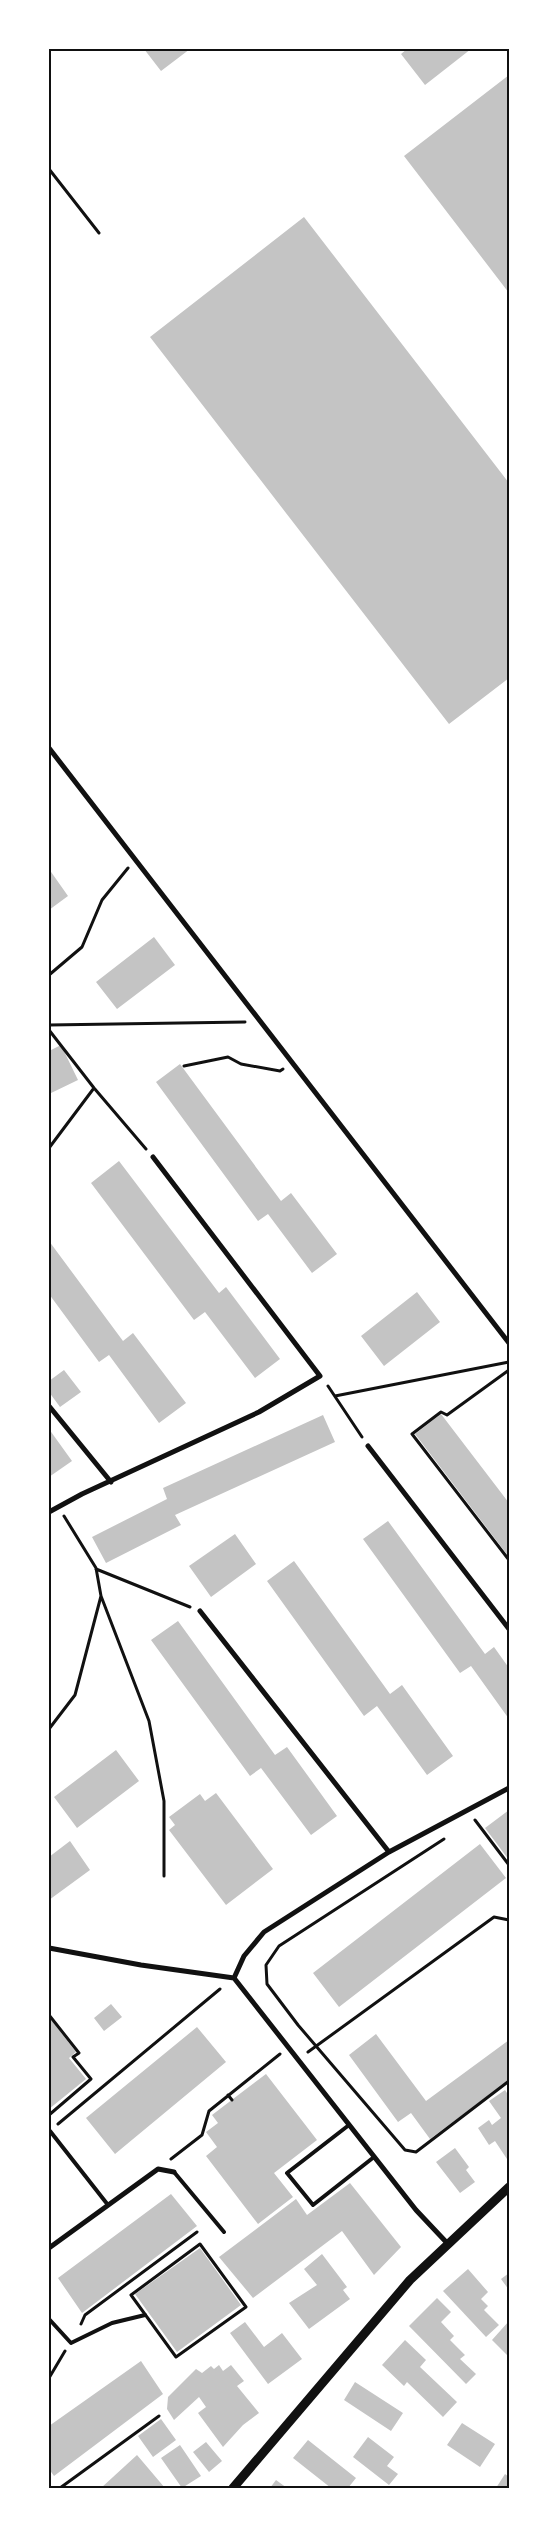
<svg xmlns="http://www.w3.org/2000/svg" width="558" height="2537" font-family="Mulish,sans-serif">
<style>
.building{fill:#c4c4c4}
.lines{fill:none;stroke-linecap:round;stroke-linejoin:round}
.path{stroke:#111;stroke-width:3}
.service{stroke:#111;stroke-width:4}
.minor{stroke:#111;stroke-width:5}
.tertiary{stroke:#111;stroke-width:9}
.neatline{fill:none;stroke:#111;stroke-width:2}
</style>
<rect width="100%" height="100%" fill="#fff"/>
<path class="building" d="M144 49H190L161 71Z
M407 49H471L425 85 401 54Z
M509 75V293L404 156Z
M304 217 509 483V678L449 724 150 337Z
M49 869 68 896 49 910Z
M154 937 175 965 117 1009 96 982Z
M61 1045 78 1080 49 1094V1051Z
M180 1064 281 1201 291 1193 337 1254 312 1273 268 1214 258 1221 156 1082Z
M119 1161 219 1293 226 1287 280 1359 255 1378 205 1312 194 1320 91 1183Z
M49 1241 123 1341 133 1333 186 1403 159 1423 109 1355 99 1362 49 1294Z
M417 1292 440 1322 384 1366 361 1336Z
M64 1370 81 1392 60 1407 49 1392V1381Z
M441 1414 509 1503V1557L415 1434Z
M323 1415 335 1442 175 1515 181 1525 106 1563 92 1537 167 1499 163 1488Z
M49 1429 72 1461 49 1477Z
M388 1521 485 1654 494 1647 509 1668V1719L471 1666 460 1673 363 1539Z
M235 1534 256 1564 211 1597 189 1566Z
M294 1561 390 1694 402 1685 453 1756 427 1775 377 1706 364 1716 267 1581Z
M178 1621 275 1755 287 1747 337 1816 311 1835 261 1768 250 1776 151 1640Z
M116 1750 139 1781 77 1828 54 1797Z
M216 1793 273 1869 226 1905 169 1830 175 1825 169 1817 200 1794 205 1801Z
M509 1810V1860L485 1828Z
M70 1841 90 1870 49 1900V1857Z
M480 1844 506 1878 339 2007 313 1973Z
M111 2004 122 2017 104 2031 94 2018Z
M49 2017 76 2052 69 2058 86 2079 49 2109Z
M197 2027 226 2062 115 2154 86 2118Z
M376 2034 426 2101 509 2040V2080L430 2139 411 2113 398 2122 349 2055Z
M266 2074 317 2140 274 2173 293 2197 258 2224 206 2156 217 2147 206 2132 218 2123 212 2115Z
M505 2090 509 2096V2162L495 2141 489 2145 478 2128 489 2120 492 2125 501 2118 489 2101Z
M455 2148 469 2167 466 2170 475 2182 460 2193 436 2162Z
M350 2183 401 2247 374 2275 342 2231 253 2298 219 2257 296 2199 307 2215Z
M171 2194 197 2226 82 2313 58 2278Z
M200 2248 241 2305 177 2352 135 2294Z
M322 2254 347 2287 343 2290 350 2299 309 2329 289 2303 317 2285 304 2269Z
M468 2269 488 2292 481 2299 488 2306 484 2310 499 2325 486 2337 443 2291Z
M509 2273V2290L501 2279Z
M437 2298 451 2312 441 2322 454 2336 450 2340 465 2355 460 2359 476 2374 466 2384 409 2326Z
M509 2321V2357L492 2340Z
M245 2322 264 2347 282 2333 302 2359 268 2384 230 2333Z
M405 2340 426 2360 420 2367 457 2402 443 2417 407 2382 404 2386 382 2365Z
M141 2361 163 2394 54 2476 49 2469V2426Z
M219 2365 223 2371 231 2365 244 2381 237 2386 259 2413 243 2425 223 2447 198 2413 206 2407 199 2397 174 2420 167 2409 168 2397 196 2369 202 2373 211 2366 214 2369Z
M355 2382 403 2413 391 2431 344 2400Z
M161 2419 176 2440 153 2457 138 2436Z
M462 2423 495 2444 480 2467 447 2445Z
M368 2437 394 2457 387 2466 398 2474 389 2485 353 2457Z
M308 2440 356 2478 348 2488H331L293 2458Z
M206 2442 222 2461 209 2472 193 2452Z
M180 2445 201 2476 182 2488 161 2458Z
M137 2455 165 2488H101Z
M505 2474 509 2477V2488H496Z
M276 2480 287 2488H270Z"/>
<g class="lines">
<path class="path" d="M49 169 99 233
M49 975 82 947 102 900 128 868
M49 1025 245 1022
M49 1030 94 1088 146 1149
M184 1066 228 1057 241 1064 280 1071 283 1069
M49 1148 94 1088
M509 1370 447 1415 441 1412 412 1434 509 1560
M328 1386 362 1437
M335 1396 509 1362
M96 1569 190 1607
M101 1596 149 1721 164 1801V1876
M49 1729 75 1695 101 1596 96 1568 64 1516
M475 1820 509 1865
M444 1839 279 1946 266 1965 267 1984 298 2025 405 2150 416 2152 509 2081
M49 2015 79 2053 73 2057 91 2079 49 2115
M308 2052 494 1917 509 1920
M228 2095 232 2100
M58 2124 220 1989
M171 2159 202 2135 209 2111 280 2054
M200 2244 246 2307 176 2357 131 2295Z
M81 2324 85 2315 197 2232
M49 2378 65 2351
M60 2488 159 2416"/>
<path class="service" d="M349 2125 287 2173 313 2205 374 2157
M50 2131 108 2205
M174 2172 224 2232
M49 2319 71 2343 112 2323 145 2315"/>
<path class="minor" d="M49 748 509 1343
M49 1406 111 1482
M368 1446 509 1629
M49 1512 82 1494 259 1412 320 1376 153 1157
M200 1611 389 1852
M49 1948 141 1965 234 1978 416 2210 448 2244
M234 1978 244 1956 264 1932 389 1852 509 1788
M49 2248 158 2169 174 2172"/>
<path class="tertiary" d="M233 2488 410 2280 509 2187"/>
</g>
<rect width="558" height="2537" fill="none" stroke="#ffffff" stroke-width="100"/>
<rect x="50" y="50" width="458" height="2437" class="neatline"/>
</svg>
